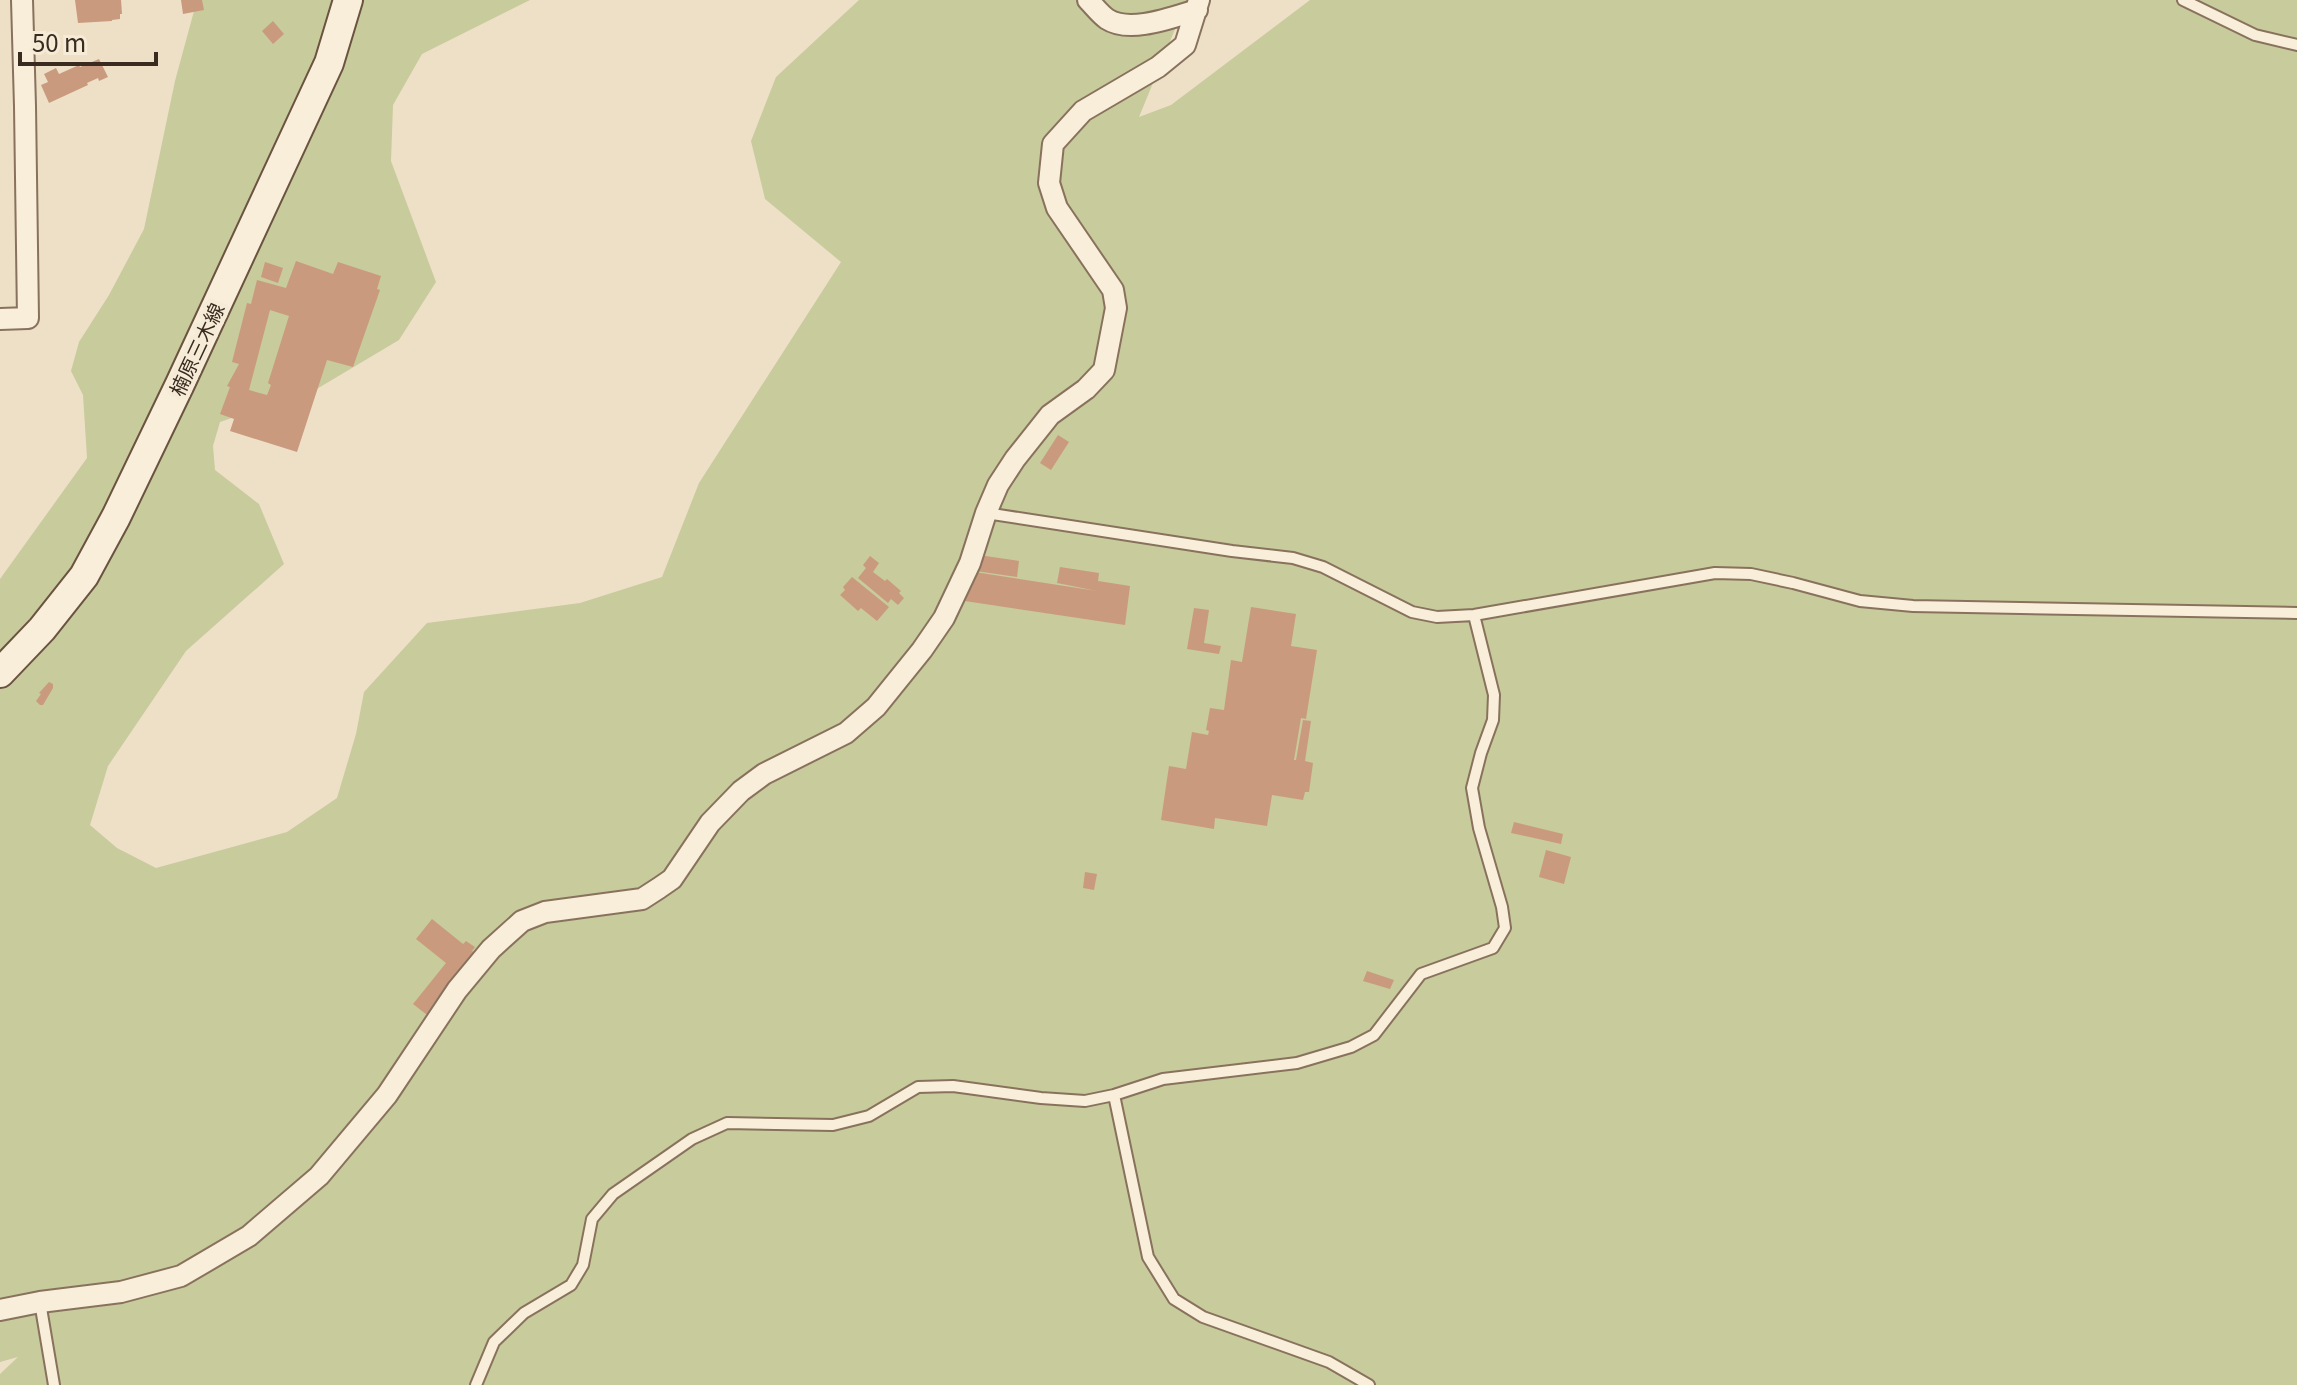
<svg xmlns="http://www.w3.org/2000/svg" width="2297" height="1385" font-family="Georgia,'Noto Sans JP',serif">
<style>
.green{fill:#c8cb9b}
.building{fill:#ca9a7e;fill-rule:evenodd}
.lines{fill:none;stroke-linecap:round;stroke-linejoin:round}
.service-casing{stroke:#88725d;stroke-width:14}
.minor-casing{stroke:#88725d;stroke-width:24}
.secondary-casing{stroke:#6a5340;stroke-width:32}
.service{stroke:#f8eeda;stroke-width:10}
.minor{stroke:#f8eeda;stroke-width:20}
.secondary{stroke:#f8eeda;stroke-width:28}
.labels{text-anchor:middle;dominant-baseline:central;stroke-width:8;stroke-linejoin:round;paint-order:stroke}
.street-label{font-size:20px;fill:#392b20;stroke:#f5ebd6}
</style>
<rect width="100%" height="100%" fill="#ede0c7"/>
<path class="green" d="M197 0H530L422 54 393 105 391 161 436 282 399 340 315 390 220 422 213 446 215 470 259 504 284 564 186 651 108 766 90 825 117 848 156 868 287 832 337 798 356 734 364 692 427 623 580 603 662 577 699 483 841 262 765 199 751 141 776 77 859 0H1187L1139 117 1171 105 1310 0H2297V1385H0V1374L18 1357 0 1362V579L87 458 83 395 71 371 79 342 109 295 144 229 175 81Z"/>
<path class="building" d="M75 0H121L122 14H120V19L112 20V21L78 23Z
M181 0H202L204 10 183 14Z
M273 21 284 34 273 44 262 31Z
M99 59 108 77 99 81 98 78 87 83 88 85 49 103 41 85 48 82 44 74 56 68 59 74 79 65 80 67Z
M296 261 333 274 338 262 381 276 377 289 380 290 353 367 327 360 297 452 230 431 234 419 220 414 230 387 227 386 239 364 232 362 247 303 251 304 257 280 286 288ZM270 310 289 316 268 383 271 385 267 395 249 390Z
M265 262 283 268 278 283 261 277Z
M1058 435 1069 442 1051 470 1040 463Z
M965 553 1019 561 1017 577 962 569Z
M870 556 879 563 873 572 885 581 887 579 901 591 899 593 904 598 898 605 891 599 888 603 858 578 866 568 863 565Z
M1060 567 1099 573 1098 581 1130 586 1125 625 958 600 962 570 1097 591 1057 583Z
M852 577 889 607 877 621 861 608 858 611 840 595 845 590 843 587Z
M1251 607 1296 614 1291 646 1317 650 1306 719 1301 718 1294 760H1296L1303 720 1311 721 1305 761 1313 763 1309 792H1305L1303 800 1272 795 1267 826 1215 818 1214 829 1161 820 1169 766 1186 769 1192 732 1208 735 1209 731 1206 730 1210 708 1224 710 1231 660 1242 662Z
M1194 608 1209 610 1204 643 1221 646 1219 654 1187 649Z
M49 682 53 684V688L43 705H40L36 701 41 694 39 693Z
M1514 822 1563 834 1561 844 1511 833Z
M1546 850 1571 857 1564 884 1539 877Z
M1085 872 1097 874 1094 890 1083 888Z
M432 919 463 944 466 941 475 947 472 951 483 960 431 1018 413 1004 446 963 416 939Z
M1367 971 1394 980 1390 989 1363 981Z"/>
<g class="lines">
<defs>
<path id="service" d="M2183 0 2255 35 2297 45
M986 513 1232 551 1293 558 1323 567 1412 612 1437 617 1474 615 1715 573 1751 574 1793 583 1860 601 1913 606 2297 613
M1114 1095 1148 1257 1174 1299 1203 1317 1329 1362 1369 1385
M40 1302 54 1385
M476 1385 494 1342 524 1313 571 1285 583 1265 592 1219 613 1194 692 1139 727 1123 833 1125 869 1116 918 1087 953 1086 1041 1098 1085 1101 1114 1095 1163 1079 1297 1063 1351 1047 1374 1035 1421 974 1493 948 1505 928 1502 907 1479 828 1472 788 1481 753 1493 720 1494 695 1474 615"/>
<path id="minor" d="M1088 0C1094 6 1100 14 1107 19 1130 34 1173 17 1197 10
M0 319 28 318 25 106 22 0
M0 1310 40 1302 121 1292 181 1276 249 1236 319 1176 387 1095 457 990 491 949 522 921 545 912 642 899 659 888 672 879 710 823 741 791 764 774 846 733 876 707 922 650 944 618 970 563 986 513 998 485 1015 459 1050 415 1086 389 1104 370 1116 308 1113 290 1057 208 1049 183 1053 144 1083 111 1158 67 1185 45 1199 0"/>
<path id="secondary" d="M0 673 42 629 84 576 116 517 180 384 329 63 348 0"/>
</defs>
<use href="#service" class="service-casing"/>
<use href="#minor" class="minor-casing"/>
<use href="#secondary" class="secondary-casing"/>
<use href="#service" class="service"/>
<use href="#minor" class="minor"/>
<use href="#secondary" class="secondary"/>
</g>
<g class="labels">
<g class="street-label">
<text transform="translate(196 349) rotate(-65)">楠原三木線</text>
</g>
</g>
<path d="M20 52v12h136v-12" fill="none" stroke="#392b20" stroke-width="4"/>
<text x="32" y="52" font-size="24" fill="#392b20" stroke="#f5ebd6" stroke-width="6" paint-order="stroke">50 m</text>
</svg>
